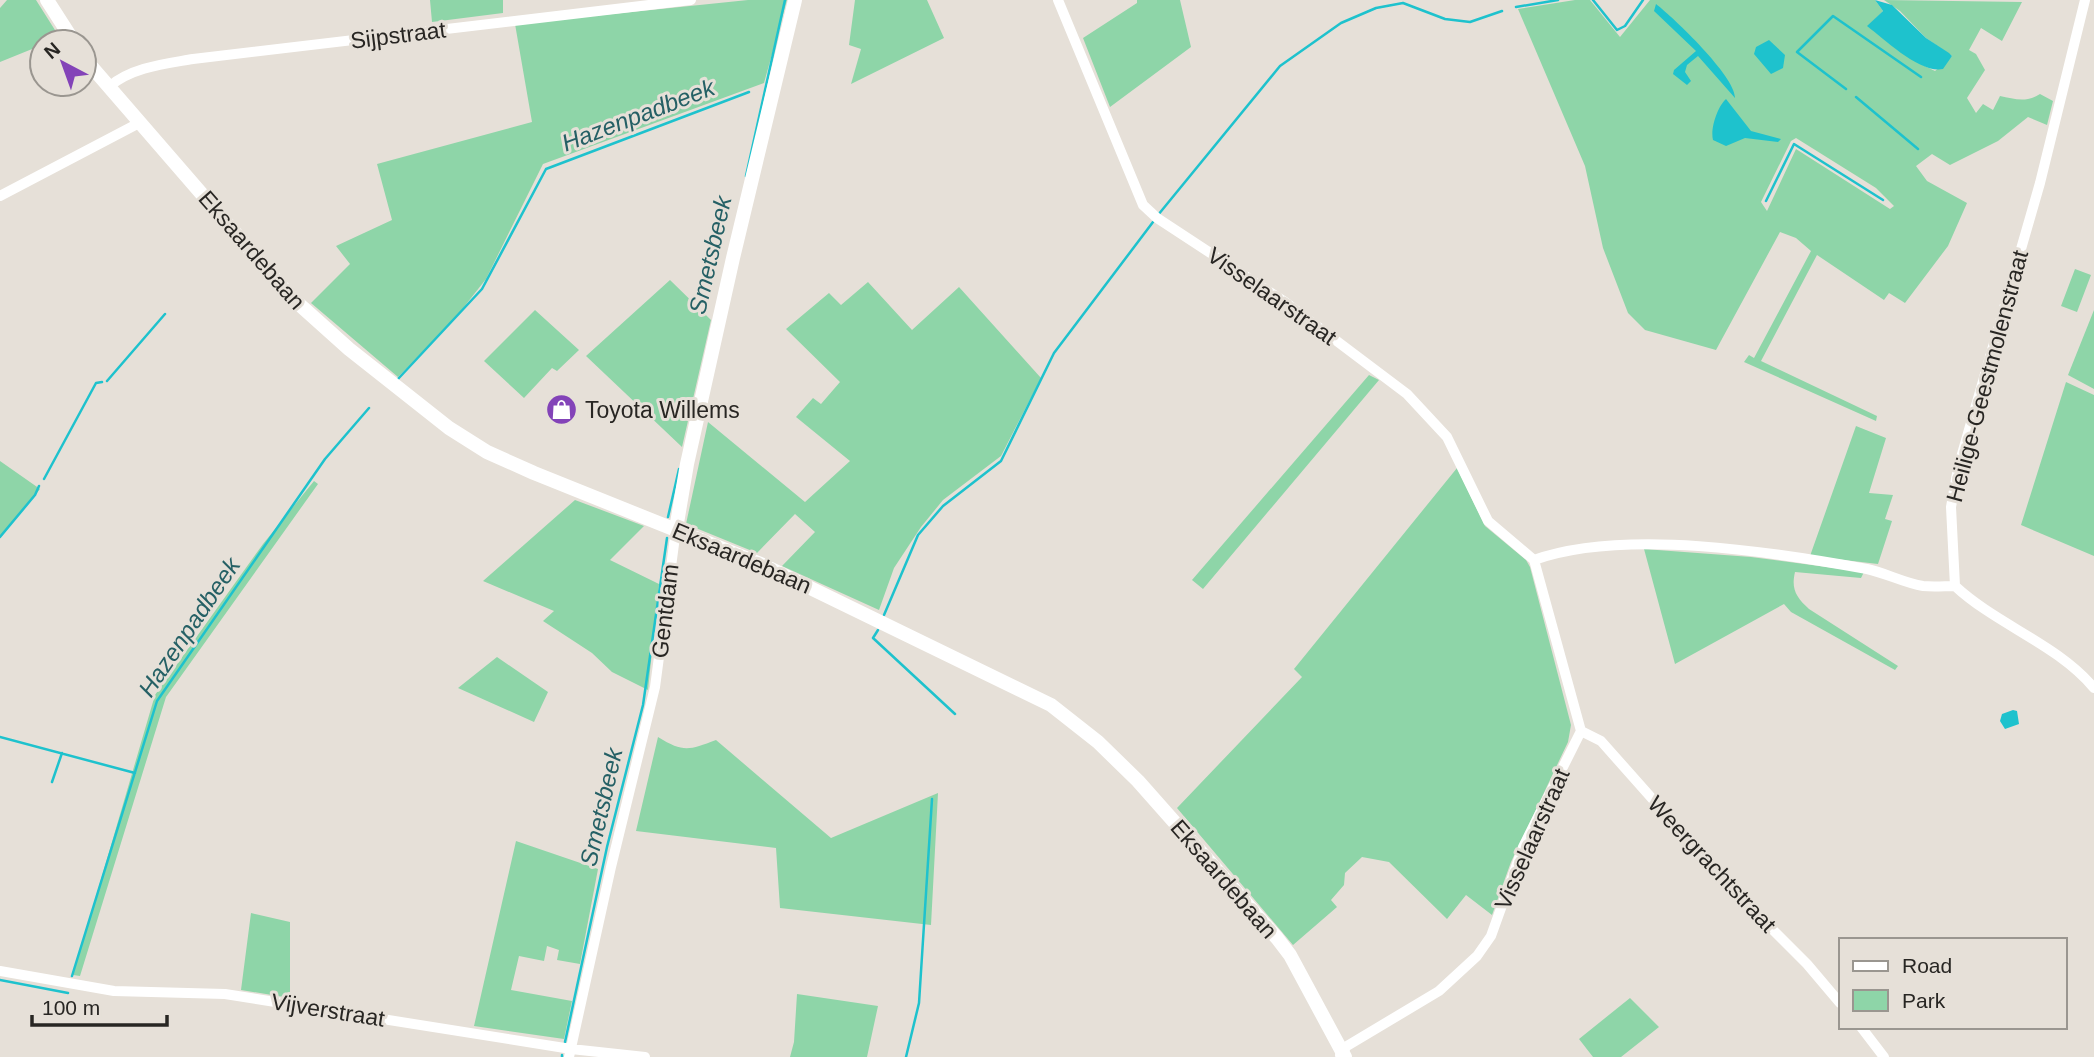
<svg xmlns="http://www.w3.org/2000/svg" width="2094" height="1057" font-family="Arial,sans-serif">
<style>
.green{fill:#8ed5a8;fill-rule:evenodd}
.water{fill:#1ec2cd}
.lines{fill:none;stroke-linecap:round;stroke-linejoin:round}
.stream{stroke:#1ec2cd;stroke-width:2.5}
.street{stroke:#fff;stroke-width:10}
.secondary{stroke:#fff;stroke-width:14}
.labels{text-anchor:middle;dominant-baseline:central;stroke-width:6;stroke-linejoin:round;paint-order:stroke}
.street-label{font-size:23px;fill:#282623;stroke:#e6e0d8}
.poi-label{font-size:23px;fill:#282623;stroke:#e6e0d8;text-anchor:start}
.water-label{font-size:24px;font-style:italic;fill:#256065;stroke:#e6e0d8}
</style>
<rect width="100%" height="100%" fill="#e6e0d8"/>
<path class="green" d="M7 0H36L60 38 42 42V45L0 62V8Z
M430 0H503V13L432 22Z
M748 0H787L764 83 543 164 486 279 456 317 398 377 311 303 350 264 336 246 392 220 377 164 532 122 515 24Z
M855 0H927L944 38 851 84 861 49 849 45Z
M1137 0H1180L1191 47 1110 107 1083 38 1137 3Z
M1575 0H1590L1620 37 1650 0H1875L1883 11 1868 26C1889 43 1910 60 1935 71L1952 56 1926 38 1900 11 1884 0 2022 2 2002 41 1981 28 1969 50 1976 54 1985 70 1967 98 1976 113 1983 104 1993 110 2000 96C2014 99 2027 103 2040 94L2053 101 2047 125 2028 117 1998 141 1950 165 1932 154 1916 166 1927 181 1967 203 1948 246 1905 303 1889 293 1884 300 1817 255 1761 361 1877 416 1876 421 1744 362 1749 355 1754 358 1811 251 1796 238 1780 232 1716 350 1645 330 1628 313 1603 248 1585 166 1518 9ZM1796 138 1876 188 1894 206 1890 209 1796 149 1767 211 1761 202 1791 141Z
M2075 269 2091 275 2077 312 2061 306Z
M670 280 711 320 682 447 586 356Z
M868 282 912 330 959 287 1041 378 1001 456 943 500 921 527 894 568 879 610 782 566 815 532 795 514 757 553 686 524 708 422 805 502 850 461 796 417 813 398 821 404 840 382 786 329 829 293 841 305Z
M535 310 579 350 557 371 552 368 524 398 484 361Z
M2094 310V389L2068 375Z
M1369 375 1379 380 1203 589 1192 580Z
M2066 382 2094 395V556L2021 525Z
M1856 426 1886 438 1869 493 1893 495 1885 519 1892 521 1878 564 1810 556Z
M0 461 40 489 0 538Z
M1457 468 1485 526 1526 560 1530 567 1571 725 1568 742 1511 862 1492 915 1466 895 1447 919 1389 862 1362 857 1345 873 1344 885 1331 900 1337 907 1293 945 1177 808 1302 677 1294 669Z
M314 481 318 484 166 697 80 976 73 975 155 695 263 544Z
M575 500 644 526 610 560 659 584 648 690 612 672 592 653 543 621 554 611 483 581Z
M1644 549 1751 557 1864 572 1861 578 1795 572C1791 589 1796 597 1809 609L1898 666 1895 670 1791 612 1784 604 1675 664Z
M497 657 548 692 534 722 458 688Z
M658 737C684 753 689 750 716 740L831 838 938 793 931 925 780 908 776 848 636 831Z
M516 841 598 869 580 964 557 960 559 950 547 946 544 961 519 956 511 990 572 1001 564 1039 474 1026Z
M251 913 290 922V998L241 990Z
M797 994 878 1006 867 1057H790L794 1042Z
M1630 998 1659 1027 1621 1057H1593L1579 1039Z"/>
<path class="water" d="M1875 0 1892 5 1926 38 1949 53 1952 56 1943 69C1921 74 1885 40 1867 26L1883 11Z
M1656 4C1674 18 1736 77 1735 98L1698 56 1687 65 1685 72 1691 81 1687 85 1673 74 1674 70 1696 51 1654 11Z
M1769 40 1785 55 1783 68 1771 74 1754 54 1756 47Z
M1726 99 1751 131 1781 139 1778 142 1745 138 1726 146 1713 140C1710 128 1718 106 1726 99Z
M2013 710 2017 711 2019 724 2005 729 2000 721 2002 714Z"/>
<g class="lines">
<path class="stream" d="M1593 0 1617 30 1625 26 1643 0
M1516 7 1558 0
M1846 89 1797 52 1833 16 1921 77
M1856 97 1918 149
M746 176 785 0
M1766 201 1794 144 1883 200
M1158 215 1280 66 1341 23 1376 8 1403 3 1445 19 1470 22 1502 11
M398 379 482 289 546 169 749 92
M107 381 165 314
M44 479 96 383 102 382
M668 517 679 469
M0 537 35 495 39 486
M884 615 918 535 943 506 1001 461 1054 353 1153 222
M878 630 873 638 955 714
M0 737 135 773
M52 782 62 753
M72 976 157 701 325 459 369 408
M0 980 68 993
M565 1042 607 847 643 705 667 538
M562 1057V1055
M906 1057 919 1003 932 799"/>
<path class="street" d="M1058 0 1143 205 1157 218 1285 302 1407 394 1447 437 1488 521 1534 560 1581 731 1523 847 1491 936 1477 956 1439 991 1347 1046 1340 1055
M2085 0 2040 183 1958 468 1951 507 1955 586C1997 625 2057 644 2094 688
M110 86C133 67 165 64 193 59L691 0
M0 196 141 122
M1534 560C1624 528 1773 552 1867 569 1886 573 1904 583 1923 586 1934 587 1945 586 1955 586
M1581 731 1601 741 1735 892 1807 964 1840 1003
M0 971 114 991 225 994 571 1049 645 1057
M1861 1027 1884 1057
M569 1057 611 867 655 687 676 529"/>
<path class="secondary" d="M47 0 74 42
M84 58 291 297 349 349 449 428 487 452 534 473 763 565 1051 705 1098 742 1138 781 1277 938 1290 955 1345 1057
M676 529 687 464 733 258 795 0"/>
</g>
<defs>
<symbol id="shop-disc" viewBox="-11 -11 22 22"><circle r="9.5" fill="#8343b8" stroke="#e6e0d8"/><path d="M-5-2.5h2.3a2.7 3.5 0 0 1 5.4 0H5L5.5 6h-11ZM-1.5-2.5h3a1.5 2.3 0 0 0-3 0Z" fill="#fff"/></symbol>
</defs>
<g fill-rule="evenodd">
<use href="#shop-disc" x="544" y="392" width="35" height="35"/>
</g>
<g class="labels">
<g class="street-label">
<text transform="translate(398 35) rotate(-7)">Sijpstraat</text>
<text transform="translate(252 250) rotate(49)">Eksaardebaan</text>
<text transform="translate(1272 296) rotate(35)">Visselaarstraat</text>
<text transform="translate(1987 376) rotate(-75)">Heilige-Geestmolenstraat</text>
<text transform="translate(742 558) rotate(23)">Eksaardebaan</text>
<text transform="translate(665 611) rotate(-83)">Gentdam</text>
<text transform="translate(1532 839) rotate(-66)">Visselaarstraat</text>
<text transform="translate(1712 864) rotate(47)">Weergrachtstraat</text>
<text transform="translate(1224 879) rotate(49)">Eksaardebaan</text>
<text transform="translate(328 1010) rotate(9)">Vijverstraat</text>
</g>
<g class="poi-label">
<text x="585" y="410">Toyota Willems</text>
</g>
<g class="water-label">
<text transform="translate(638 115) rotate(-21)">Hazenpadbeek</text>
<text transform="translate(710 255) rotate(-77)">Smetsbeek</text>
<text transform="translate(189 627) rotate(-56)">Hazenpadbeek</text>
<text transform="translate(601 807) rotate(-77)">Smetsbeek</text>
</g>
</g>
<rect x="1839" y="938" width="228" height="91" fill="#e6e0d8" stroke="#9a9690" stroke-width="2"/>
<rect x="1853" y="961" width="35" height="10" fill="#ffffff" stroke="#9a9690" stroke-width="2"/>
<text x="1902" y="973" font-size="21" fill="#282623">Road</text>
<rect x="1853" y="990" width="35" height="21" fill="#8ed5a8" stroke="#9a9690" stroke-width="2"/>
<text x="1902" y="1008" font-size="21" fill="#282623">Park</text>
<g transform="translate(63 63) rotate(319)"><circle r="33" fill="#e6e0d8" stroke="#9a9690" stroke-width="2"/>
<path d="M0-5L12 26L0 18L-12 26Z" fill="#8343b8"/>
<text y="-10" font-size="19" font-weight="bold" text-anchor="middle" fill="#282623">N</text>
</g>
<path d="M32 1015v10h135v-10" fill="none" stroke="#282623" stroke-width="3.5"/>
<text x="42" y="1015" font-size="21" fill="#282623" stroke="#e6e0d8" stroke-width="5" paint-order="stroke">100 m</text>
</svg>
